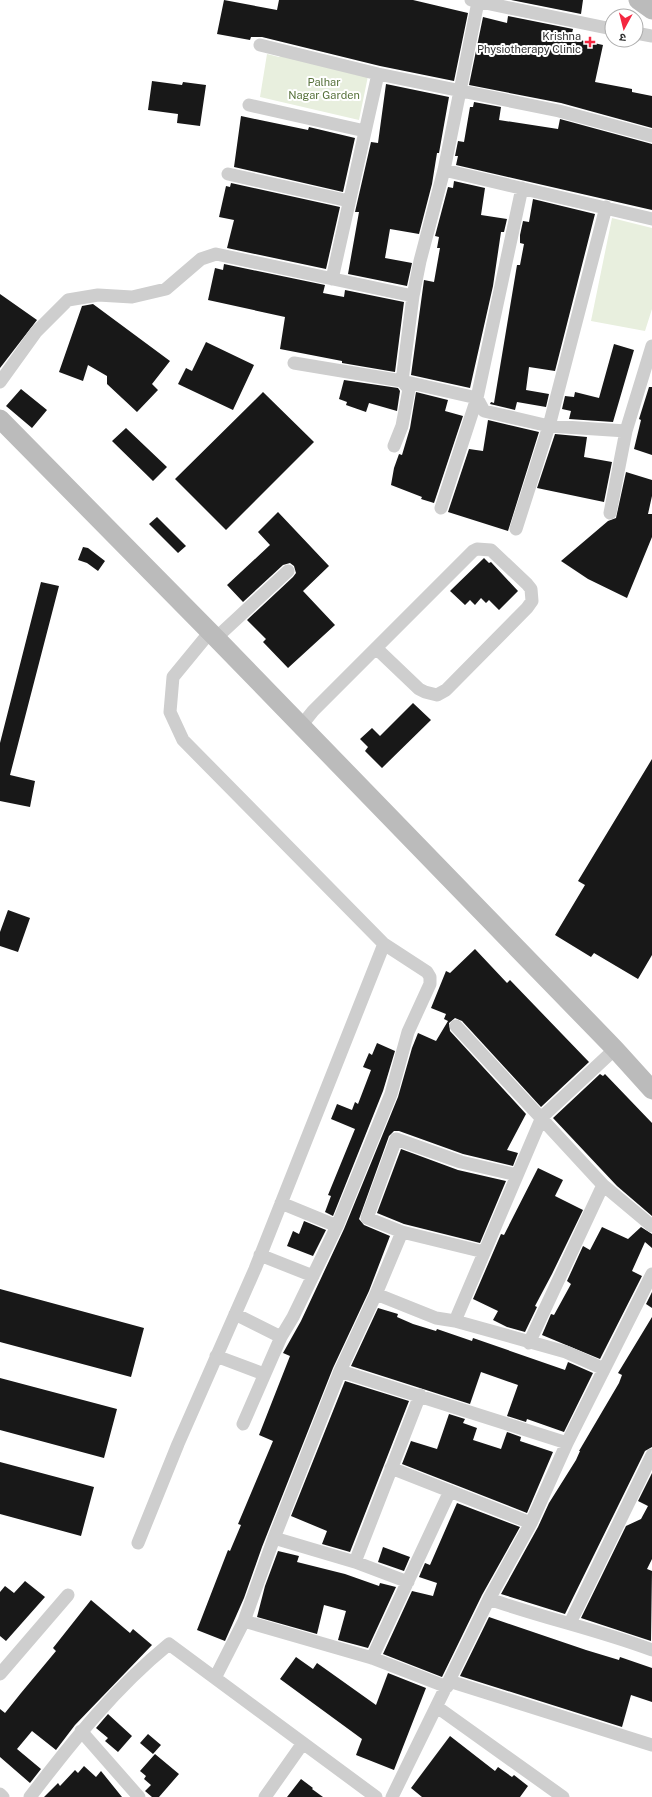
<svg xmlns="http://www.w3.org/2000/svg" width="652" height="1797" font-family="'Public Sans','Noto Sans Devanagari',sans-serif">
<style>
.green{fill:#e8efde}
.building{fill:#181818}
.lines{fill:none;stroke-linecap:round;stroke-linejoin:round}
.street{stroke:#cecece;stroke-width:13}
.secondary{stroke:#bbb;stroke-width:19}
.poi-dot{fill:#f42740;stroke:#fff;stroke-width:1.5}
.labels{text-anchor:middle;dominant-baseline:central;stroke-width:4;stroke-linejoin:round;paint-order:stroke}
.poi-label{font-size:11px;fill:#313131;stroke:#fff;text-anchor:end}
.park-label{font-size:11px;fill:#56713a;stroke:#fff}
</style>
<rect width="100%" height="100%" fill="#fff"/>
<path class="green" d="M267 54 279 57 282 55 368 76 359 120 260 97Z
M612 218 652 228V309L645 331 591 321Z"/>
<path class="building" d="M224 0 277 10 279 0H413L468 13 454 81 380 66 262 37H251L250 40 217 34Z
M511 0H583L581 14Z
M508 16 573 29 571 38 603 45 595 82 632 89V92L652 96V128L561 103 469 85 483 17 507 23Z
M152 81 182 85 183 82 206 85 200 126 177 123 178 114 148 110Z
M386 84 449 97 439 153H437L432 184 419 234 390 229 385 258 412 263 407 286 348 274 359 212H355L371 142 378 143Z
M474 102 501 107 499 120 558 129 560 119 652 144V210L456 165 458 156H455L458 141 464 142 470 107H473Z
M241 116 308 130 309 127 355 138 343 192 234 167Z
M454 181 485 188 481 215 507 219 504 232H501L493 286 470 388 411 375 424 280 434 282 440 248H437L439 237 435 236 448 187 453 188Z
M231 183 340 207 326 269 227 248 234 220 219 217 226 186 230 187Z
M533 199 595 214 555 371 529 367 526 390 549 394 546 407 517 402 515 410 490 404 491 402 494 403 517 265H520L524 244 520 243V235L523 221 529 222Z
M224 264 325 285 323 293 344 297 345 290 404 302 395 372 342 363V361L280 349 285 317 208 300 215 268 223 270Z
M0 294 37 320 0 368Z
M93 304 170 361 152 384 158 390 137 412 107 384V376L88 365 83 381 59 372 82 306Z
M206 342 254 365 233 410 178 384 186 368 192 371Z
M614 344 634 350 613 422 569 419 571 411 562 409 565 396 574 397 575 392 599 398Z
M344 380 398 388 400 391 397 411 369 403 366 412 346 405 347 402 339 399Z
M649 387H652V455L634 449 641 420 639 419Z
M21 389 47 410 32 428 6 406Z
M263 392 314 442 226 530 175 479Z
M416 392 448 400 445 411 463 416 434 503 421 499 422 497 391 485 394 468 399 454 402 455 410 428Z
M488 420 539 432 508 531 448 512 469 449 483 451Z
M126 428 167 467 153 481 112 441Z
M555 434 587 437 584 457 612 462 604 502 537 488Z
M626 472 652 480V496L648 514H652V537L627 598 588 579 561 561 608 521 616 518Z
M278 512 329 566 303 591 335 625 288 668 263 642 266 639 247 620 293 577 296 573 294 566 290 563 283 565 243 602 227 585 270 545 258 532Z
M157 517 186 546 178 553 149 524Z
M83 547 88 548 105 561 98 571 87 563 78 560Z
M484 558 489 563 491 562 518 591 499 610 489 600 486 603 481 598 475 605 470 600 465 605 450 591Z
M41 582 59 586 10 775 35 781 30 807 0 801V743Z
M413 703 431 720 382 768 365 751 368 747 360 739 372 728 380 736Z
M652 759V955L638 979 594 953 591 957 555 935 585 885 578 881Z
M8 910 30 918 18 952 0 946V932Z
M475 949 507 983 510 980 589 1062 541 1107 462 1021 455 1018 449 1023 450 1031 526 1114 507 1150 518 1153 513 1166 463 1154 399 1131H394L389 1136 359 1219 364 1225 390 1236 369 1291 333 1368 262 1547 244 1598 225 1641 197 1630 228 1550 230 1551 241 1525 238 1524 273 1441 259 1435 290 1356 283 1353 301 1321 344 1229 398 1097 412 1048 418 1033 436 1041 448 1021 444 1019 446 1014 431 1008 446 971 450 973Z
M377 1043 395 1051 383 1091 333 1216 325 1212 331 1196 328 1195 355 1129 331 1119 337 1104 352 1110 355 1102 358 1104 371 1070 363 1067 369 1053 372 1055Z
M600 1074 603 1076 605 1074 652 1123V1216L617 1186 553 1118Z
M401 1149 458 1170 506 1181 480 1243 404 1224 377 1213Z
M538 1168 563 1180 555 1196 583 1210 552 1274 535 1306 537 1307 525 1332 507 1327 493 1320 498 1311 473 1299 501 1234 504 1235Z
M304 1221 326 1230 313 1256 287 1246 293 1231 299 1234Z
M602 1227 628 1239 641 1227 652 1234V1248L645 1242 632 1271 642 1276 600 1359 542 1335 551 1314 554 1315 571 1284 567 1281 583 1246 590 1250Z
M0 1289 144 1328 131 1377 0 1342Z
M652 1292V1308L646 1304Z
M378 1308 398 1314 397 1317 413 1324 436 1331 437 1329 472 1341 473 1338 565 1370 568 1362 593 1373 564 1432 527 1419 526 1422 507 1416 518 1385 481 1372 470 1404 351 1366Z
M652 1317V1447L645 1451 565 1614 501 1594 538 1527 549 1503 576 1460 580 1451H579L619 1383 622 1375 618 1373Z
M0 1378 117 1409 104 1458 0 1430Z
M345 1381 409 1401 350 1552 322 1544 327 1531 291 1516Z
M449 1414 465 1419 463 1423 477 1428 473 1440 501 1449 507 1432 521 1437 520 1441 553 1452 527 1513 402 1464 411 1441 437 1449Z
M0 1462 94 1487 81 1536 0 1514Z
M652 1473V1559L647 1569 652 1571 651 1641 581 1618 626 1526 641 1519 648 1506 638 1501Z
M457 1503 520 1527 482 1595 442 1677 383 1654 412 1591 433 1596 437 1583 419 1577 425 1563 430 1565Z
M383 1547 410 1557 404 1571 378 1562Z
M278 1551 299 1556 297 1562 345 1574 379 1586 380 1583 396 1587 368 1648 338 1640 346 1611 324 1605 317 1634 257 1617 265 1586Z
M25 1581 45 1597 6 1641 0 1636V1592L5 1586 14 1593Z
M91 1600 130 1633 133 1629 152 1645 75 1725 56 1750 32 1731 17 1749 41 1769 30 1783 0 1757V1709L5 1713 21 1693 56 1651 53 1648Z
M489 1617 586 1650 619 1660 620 1657 652 1668V1702L631 1695 622 1727 460 1676Z
M296 1657 313 1669 317 1663 376 1705 388 1673 426 1688 394 1770 356 1755 362 1739 280 1679Z
M108 1714 132 1736 118 1752 105 1741 108 1738 96 1728Z
M148 1734 161 1745 153 1754 140 1743Z
M450 1736 495 1771 498 1767 512 1777 514 1775 528 1786 520 1797H422L411 1788Z
M155 1754 179 1774 159 1797H152L145 1791 151 1785 144 1779 146 1776 140 1771Z
M84 1766 96 1777 101 1771 122 1797H44L58 1783 60 1786 75 1770 78 1773Z
M301 1779 313 1788 312 1789 323 1797H287Z"/>
<g class="lines">
<path class="street" d="M471 0 612 29
M636 33 652 36
M260 45 378 74 559 111 652 136
M249 105 365 131
M444 170 652 219
M228 174 349 201
M332 279 378 74
M294 363 402 381 477 398 484 411 549 426 626 431
M0 382 36 332 68 300 98 295 132 297 166 289 201 259 216 254 413 296
M394 446 402 426 409 389 402 381 413 296 420 261 444 170 478 2
M441 508 477 398 522 188
M610 513 626 431 652 346
M516 529 549 426 606 207
M216 638 288 571
M301 726 313 711 473 551 477 549 491 550 527 584 531 589 532 601 527 608 446 690 437 695 425 692 419 689 376 648
M456 1026 603 1185 652 1226
M281 1203 337 1226
M484 1252 402 1232 367 1218 396 1139 461 1162 517 1175
M260 1255 313 1276
M376 1294 436 1318 455 1321 566 1352 604 1369
M235 1314 281 1337
M455 1321 542 1117 615 1049
M529 1343 603 1185
M216 1356 264 1374
M340 1371 567 1443
M243 1424 281 1337 293 1317 337 1226 391 1094 408 1032 430 984V977L427 972 384 944
M391 1468 531 1523
M274 1538 355 1562 408 1582
M138 1543 178 1444 255 1269 384 944 183 740 170 712 173 677 210 632
M355 1562 420 1395
M489 1599C543 1618 599 1630 652 1650
M244 1621 372 1658 447 1687
M570 1623 652 1455
M372 1658 450 1491
M0 1674 68 1595
M215 1678 244 1621 274 1538 340 1371 376 1294 402 1232
M449 1681 652 1745
M437 1707 563 1797
M81 1731 139 1797
M0 1794 3 1797
M30 1797C72 1742 115 1688 169 1644L376 1797
M265 1797 303 1743
M392 1797 489 1599 531 1523 567 1443 652 1274"/>
<path class="secondary" d="M638 0 652 10
M0 419 216 638 615 1049 652 1090"/>
</g>
<path class="poi-dot" d="M588 36h4v4h4v4h-4v4h-4v-4h-4v-4h4z"/>
<g class="labels">
<g class="poi-label">
<text x="581" y="36">Krishna<tspan x="581" dy="13">Physiotherapy Clinic</tspan></text>
</g>
<g class="park-label">
<text x="324" y="82">Palhar<tspan x="324" dy="13">Nagar Garden</tspan></text>
</g>
</g>
<g transform="translate(624 28) rotate(187)"><circle r="19" fill="#ffffff" stroke="#adadad"/>
<path d="M0-3L7 15L0 10L-7 15Z" fill="#f42740"/>
<text y="-6" font-size="11" font-weight="bold" text-anchor="middle" fill="#313131">उ</text>
</g>
</svg>
